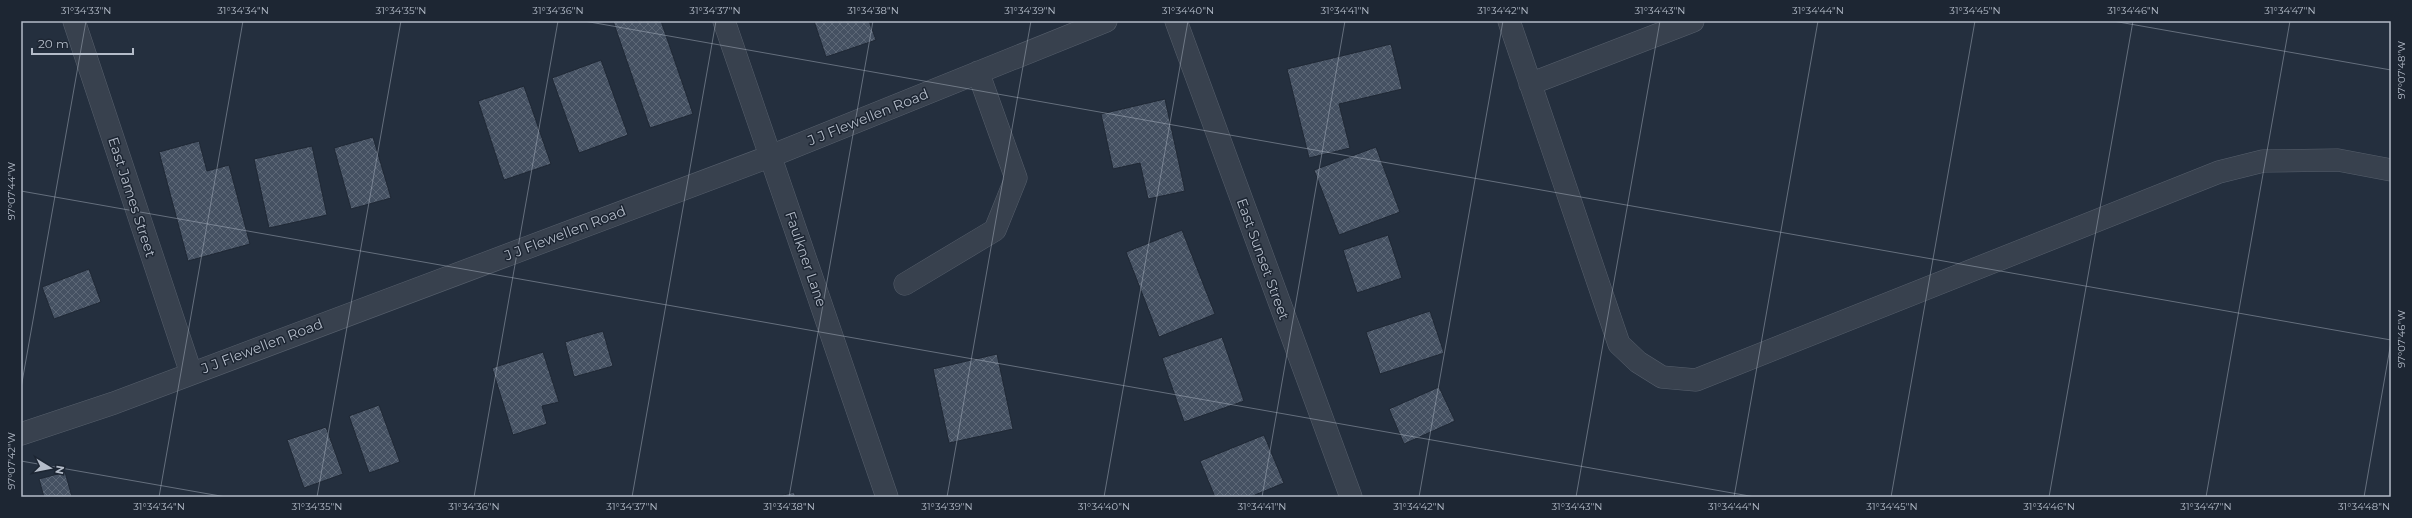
<svg xmlns="http://www.w3.org/2000/svg" width="2412" height="518" font-family="Montserrat,sans-serif">
<style>
.building{fill:url(#building-cross-hatch);stroke:#1f2835}
.lines{fill:none;stroke-linecap:round;stroke-linejoin:round}
.minor-casing{stroke:#565f6c;stroke-width:23}
.minor{stroke:#38414e;stroke-width:22}
.ticks{fill:none;stroke:#b4bcc9;stroke-width:1;stroke-opacity:0.45}
.labels{text-anchor:middle;dominant-baseline:central;stroke-width:3;stroke-linejoin:round;paint-order:stroke}
.street-label{font-size:14px;fill:#b4bcc9;stroke:#1d2633}
.neatline{fill:none;stroke:#b4bcc9;stroke-width:1.5}
.ticks-label{font-size:10px;text-anchor:middle;fill:#b4bcc9}
</style>
<defs>
<pattern id="building-cross-hatch" width="8" height="8" patternUnits="userSpaceOnUse"><rect width="8" height="8" fill="#455162"/><path d="M0 0l8 8M0 8l8-8" fill="none" stroke="#5d6877"/></pattern>
</defs>
<rect width="100%" height="100%" fill="#242f3e"/>
<path class="building" d="M613 21H661L693 114 650 128Z
M814 21H869L876 40 826 57Z
M1391 44 1402 89 1339 104 1350 148 1309 158 1287 69Z
M601 60 628 135 579 153 552 78Z
M524 86 551 164 504 180 478 101Z
M1165 99 1185 191 1148 199 1140 163 1113 169 1101 114Z
M373 137 391 198 351 209 334 148Z
M199 141 207 171 229 165 250 244 188 261 159 152Z
M312 146 327 215 269 228 254 159Z
M1376 147 1400 212 1339 235 1314 170Z
M1182 230 1215 314 1159 337 1126 252Z
M1388 235 1402 278 1357 293 1343 250Z
M89 269 101 302 54 319 42 287Z
M1430 311 1444 353 1380 374 1366 332Z
M603 331 613 366 574 377 565 342Z
M1222 337 1244 401 1184 422 1162 358Z
M543 352 559 402 542 406 547 424 513 435 492 368Z
M997 354 1013 429 949 443 933 369Z
M1439 387 1455 421 1404 444 1389 409Z
M379 405 400 462 369 473 349 416Z
M326 427 343 474 304 488 287 440Z
M1264 435 1284 483 1250 497H1215L1200 461Z
M65 472 72 497H44L39 479Z
M794 492 796 497H777Z"/>
<g class="lines">
<defs>
<path id="minor" d="M74 21 191 373
M724 21 887 497
M1176 21 1351 497
M1509 21 1619 344 1638 362 1662 377 1696 380 2219 172 2263 161 2338 160 2391 170
M1530 84 1693 21
M905 284 995 230 1016 178 978 72
M21 434 114 403 771 156 1106 21"/>
</defs>
<use href="#minor" class="minor-casing"/>
<use href="#minor" class="minor"/>
</g>
<path class="ticks" d="M584 21 2391 340M2113 21 2391 70M21 191 1755 497M21 388 86 21M21 461 226 497M159 497 243 21M317 497 401 21M474 497 558 21M632 497 716 21M789 497 873 21M947 497 1031 21M1104 497 1188 21M1262 497 1345 21M1419 497 1503 21M1576 497 1660 21M1734 497 1818 21M1891 497 1975 21M2049 497 2133 21M2206 497 2290 21M2364 497 2391 342"/>
<g class="labels">
<g class="street-label">
<text transform="translate(868 117) rotate(-22)">J J Flewellen Road</text>
<text transform="translate(132 197) rotate(72)">East James Street</text>
<text transform="translate(565 233) rotate(-21)">J J Flewellen Road</text>
<text transform="translate(806 259) rotate(71)">Faulkner Lane</text>
<text transform="translate(1263 259) rotate(70)">East Sunset Street</text>
<text transform="translate(262 346) rotate(-21)">J J Flewellen Road</text>
</g>
</g>
<rect width="2412" height="518" fill="none" stroke="#1d2633" stroke-width="44"/>
<g transform="translate(50 468) rotate(100)" stroke="#1d2633" stroke-width="3" paint-order="stroke">
<path d="M0-3L7 15L0 10L-7 15Z" fill="#b4bcc9"/>
<text y="-6" font-size="11" font-weight="bold" text-anchor="middle" fill="#b4bcc9">N</text>
</g>
<path d="M32 48v6h101v-6" fill="none" stroke="#b4bcc9" stroke-width="2"/>
<text x="38" y="48" font-size="12" fill="#b4bcc9" stroke="#1d2633" stroke-width="3" paint-order="stroke">20 m</text>
<rect x="22" y="22" width="2368" height="474" class="neatline"/>
<g class="ticks-label">
<text x="86" y="14">31°34'33"N</text>
<text x="243" y="14">31°34'34"N</text>
<text x="401" y="14">31°34'35"N</text>
<text x="558" y="14">31°34'36"N</text>
<text x="715" y="14">31°34'37"N</text>
<text x="873" y="14">31°34'38"N</text>
<text x="1030" y="14">31°34'39"N</text>
<text x="1188" y="14">31°34'40"N</text>
<text x="1345" y="14">31°34'41"N</text>
<text x="1503" y="14">31°34'42"N</text>
<text x="1660" y="14">31°34'43"N</text>
<text x="1818" y="14">31°34'44"N</text>
<text x="1975" y="14">31°34'45"N</text>
<text x="2133" y="14">31°34'46"N</text>
<text x="2290" y="14">31°34'47"N</text>
<text transform="translate(2401 70) rotate(-90)" y="4">97°07'48"W</text>
<text transform="translate(11 191) rotate(-90)" y="4">97°07'44"W</text>
<text transform="translate(2401 339) rotate(-90)" y="4">97°07'46"W</text>
<text transform="translate(11 461) rotate(-90)" y="4">97°07'42"W</text>
<text x="159" y="510">31°34'34"N</text>
<text x="317" y="510">31°34'35"N</text>
<text x="474" y="510">31°34'36"N</text>
<text x="632" y="510">31°34'37"N</text>
<text x="789" y="510">31°34'38"N</text>
<text x="947" y="510">31°34'39"N</text>
<text x="1104" y="510">31°34'40"N</text>
<text x="1262" y="510">31°34'41"N</text>
<text x="1419" y="510">31°34'42"N</text>
<text x="1577" y="510">31°34'43"N</text>
<text x="1734" y="510">31°34'44"N</text>
<text x="1892" y="510">31°34'45"N</text>
<text x="2049" y="510">31°34'46"N</text>
<text x="2206" y="510">31°34'47"N</text>
<text x="2364" y="510">31°34'48"N</text>
</g>
</svg>
